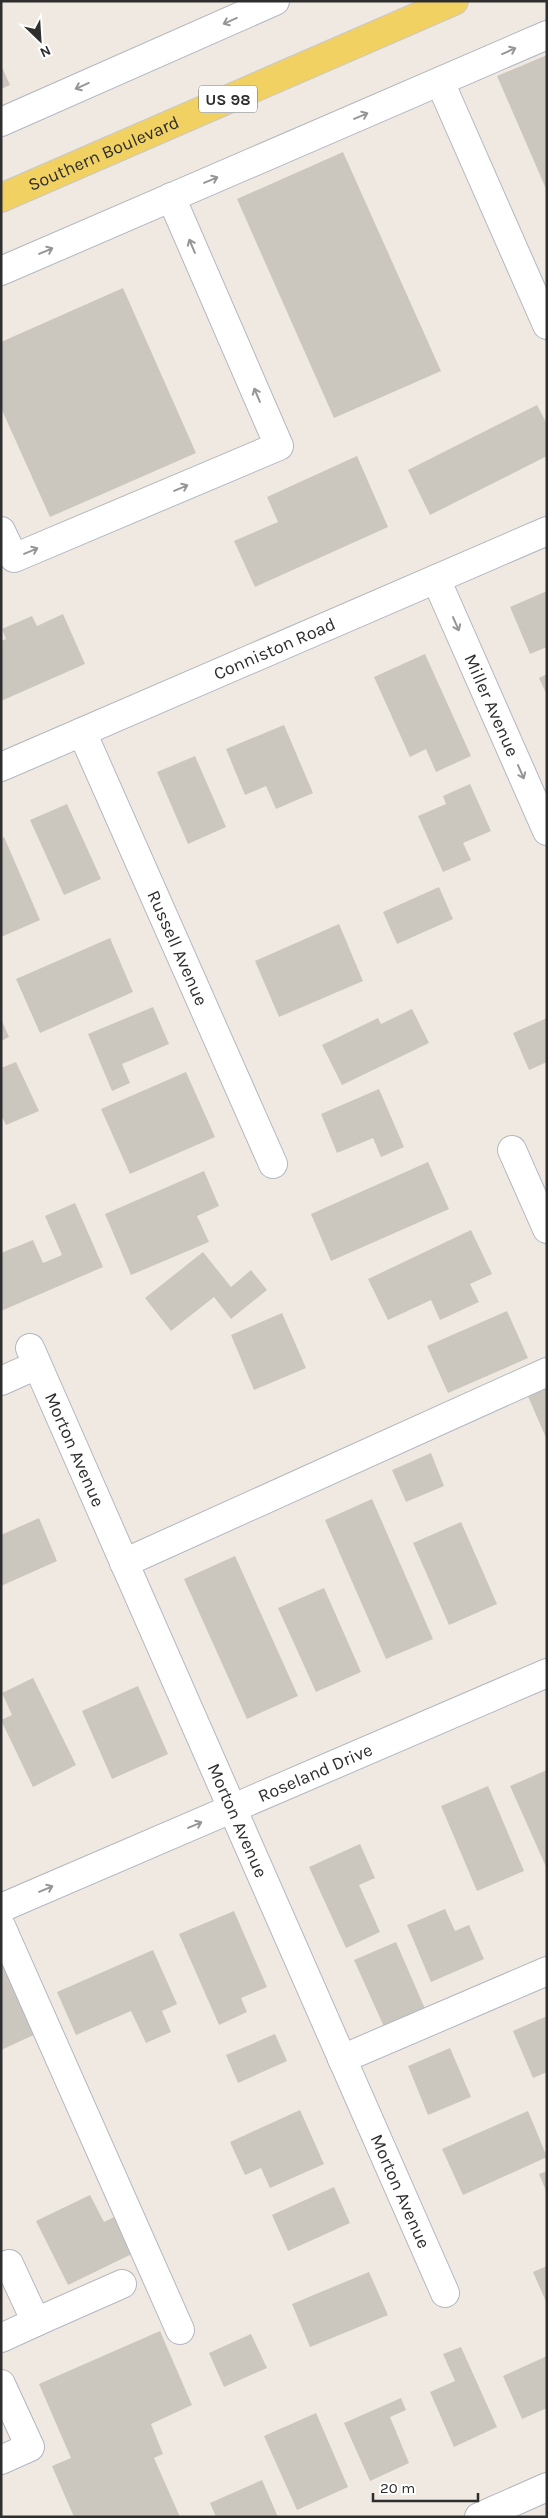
<svg xmlns="http://www.w3.org/2000/svg" width="548" height="2518" font-family="Karla,sans-serif">
<style>
.building{fill:#cbc7bf}
.lines{fill:none;stroke-linecap:round;stroke-linejoin:round}
.minor-casing{stroke:#b4b7c1;stroke-width:30}
.major-casing{stroke:#c9c9c9;stroke-width:30}
.minor{stroke:#fff;stroke-width:28}
.major{stroke:#f2d163;stroke-width:28}
.oneway{stroke:#969696}
.labels{text-anchor:middle;dominant-baseline:central;stroke-width:4;stroke-linejoin:round;paint-order:stroke}
.shield{fill:#fff;stroke:#6d6d6d;stroke-width:1}
.shield-label{font-size:16px;font-weight:bold;fill:#2e2e2e}
.street-label{font-size:18px;fill:#2e2e2e;stroke:#fff}
</style>
<rect width="100%" height="100%" fill="#efe9e1"/>
<path class="building" d="M547 55V191L497 76Z
M1 65 10 85 1 89Z
M343 152 441 371 334 418 237 199Z
M123 288 196 453 50 517 1 408V342Z
M537 405 547 424V456L430 515 408 470Z
M357 456 388 527 255 587 234 541 278 522 267 497Z
M547 591V647L530 654 510 607Z
M63 614 85 664 1 701V641L6 639 2 629 32 616 37 626Z
M425 654 471 756 436 772 426 749 410 757 374 677Z
M547 674V695L539 678Z
M284 725 313 793 276 809 266 786 245 795 226 749Z
M195 756 226 827 188 844 157 772Z
M470 784 491 831 463 843 471 860 443 872 418 816 446 804 443 796Z
M67 804 101 879 64 895 30 820Z
M4 837 40 920 1 937V838Z
M439 887 453 919 397 944 383 912Z
M339 924 363 981 279 1017 255 961Z
M110 938 133 992 40 1033 16 979Z
M153 1007 169 1044 122 1064 130 1083 112 1091 88 1034Z
M412 1009 429 1043 342 1085 322 1045 378 1018 381 1024Z
M547 1018V1062L529 1070 513 1033Z
M1 1019 9 1037 1 1041Z
M16 1062 39 1111 6 1125 1 1115V1068Z
M186 1072 215 1137 130 1174 101 1109Z
M379 1089 404 1147 381 1157 373 1138 337 1153 321 1114Z
M428 1162 449 1209 331 1261 311 1214Z
M204 1171 219 1206 197 1216 209 1242 131 1275 105 1214Z
M75 1203 103 1267 1 1311V1253L33 1240 43 1263 62 1255 45 1216Z
M471 1230 492 1274 470 1284 479 1302 440 1320 431 1300 388 1320 368 1279Z
M203 1252 231 1287 251 1270 267 1290 231 1319 214 1297 171 1331 145 1298Z
M507 1311 528 1358 448 1393 427 1346Z
M282 1313 306 1368 254 1390 231 1335Z
M547 1385V1440L527 1394Z
M431 1453 444 1486 406 1502 392 1470Z
M372 1499 433 1639 386 1659 325 1520Z
M39 1518 57 1561 1 1586V1535Z
M461 1522 497 1604 449 1625 413 1543Z
M235 1556 298 1696 247 1719 184 1579Z
M324 1588 361 1672 316 1692 278 1608Z
M33 1678 76 1765 33 1787 1 1720 12 1715 2 1693Z
M138 1686 168 1754 112 1779 82 1711Z
M547 1770V1869L510 1786Z
M488 1786 524 1871 477 1891 441 1806Z
M360 1844 375 1878 359 1885 380 1932 346 1948 309 1867Z
M445 1909 455 1931 469 1925 484 1959 431 1982 407 1925Z
M234 1911 267 1987 241 1998 247 2012 219 2025 179 1934Z
M396 1942 426 2011 385 2029 354 1960Z
M153 1950 177 2004 162 2011 171 2032 146 2043 131 2011 76 2035 57 1992Z
M7 1962 38 2033 1 2050V1964Z
M547 2016V2072L533 2078 513 2031Z
M275 2034 287 2061 238 2083 226 2055Z
M450 2048 471 2097 428 2115 408 2066Z
M300 2110 324 2164 270 2188 261 2168 245 2175 230 2142Z
M528 2111 547 2157 463 2195 442 2149Z
M547 2171V2193L539 2174Z
M334 2187 350 2223 288 2251 272 2215Z
M90 2195 104 2222 118 2215 136 2252 68 2285 36 2221Z
M547 2266V2304L533 2272Z
M369 2272 388 2315 310 2347 292 2304Z
M160 2331 192 2405 151 2424 163 2454 154 2458 180 2517H74L52 2466 71 2458 39 2384Z
M251 2334 267 2368 224 2387 209 2353Z
M461 2347 497 2427 454 2447 430 2392 455 2381 443 2354Z
M547 2356V2408L522 2419 503 2376Z
M401 2398 406 2410 390 2417 409 2463 370 2481 344 2423Z
M316 2413 348 2487 297 2510 264 2436Z
M262 2480 278 2517H216L210 2503Z"/>
<g class="lines">
<defs>
<g id="minor">
<path d="M440 82 547 325"/>
<path d="M1 122 275 1"/>
<path d="M1 271 547 35"/>
<path d="M1 531 14 558 279 446 171 197"/>
<path id="s1" d="M436 579 547 831"/>
<path id="s2" d="M82 732 273 1164"/>
<path id="s3" d="M1 767 547 531"/>
<path d="M512 1150 547 1229"/>
<path id="s4" d="M30 1348 445 2293"/>
<path d="M1 1381 37 1365"/>
<path d="M124 1563 547 1372"/>
<path id="s5" d="M1 1908 547 1673"/>
<path d="M1 1926 180 2330"/>
<path d="M342 2059 547 1971"/>
<path d="M1 2267 9 2264 36 2322 122 2284"/>
<path d="M1 2338 36 2322"/>
<path d="M1 2384 30 2447 1 2460"/>
<path d="M479 2517 547 2487"/>
</g>
<g id="major">
<path id="s6" d="M1 198 454 1"/>
</g>
</defs>
<use href="#minor" class="minor-casing"/>
<use href="#major" class="major-casing"/>
<use href="#minor" class="minor"/>
<use href="#major" class="major"/>
</g>
<defs><path id="oneway-shaft" d="M-6 0H5M1.5-3L5.5 0L1.5 3" fill="none" stroke-width="1.6" stroke-linecap="round" stroke-linejoin="round" transform="scale(1.25)"/></defs>
<g class="oneway">
<use href="#oneway-shaft" transform="translate(230 21) rotate(156)"/>
<use href="#oneway-shaft" transform="translate(509 51) rotate(-24)"/>
<use href="#oneway-shaft" transform="translate(82 86) rotate(156)"/>
<use href="#oneway-shaft" transform="translate(361 116) rotate(-23)"/>
<use href="#oneway-shaft" transform="translate(211 180) rotate(-23)"/>
<use href="#oneway-shaft" transform="translate(192 246) rotate(-113)"/>
<use href="#oneway-shaft" transform="translate(46 251) rotate(-23)"/>
<use href="#oneway-shaft" transform="translate(257 395) rotate(-113)"/>
<use href="#oneway-shaft" transform="translate(181 488) rotate(-23)"/>
<use href="#oneway-shaft" transform="translate(31 551) rotate(-23)"/>
<use href="#oneway-shaft" transform="translate(456 624) rotate(66)"/>
<use href="#oneway-shaft" transform="translate(521 772) rotate(66)"/>
<use href="#oneway-shaft" transform="translate(195 1825) rotate(-23)"/>
<use href="#oneway-shaft" transform="translate(46 1889) rotate(-23)"/>
</g>
<g class="labels">
<rect class="shield" x="199" y="85.5" width="58" height="27" rx="4"/>
<g class="shield-label">
<text x="228" y="99">US 98</text>
</g>
<g class="street-label">
<text stroke="none"><textPath href="#s6" startOffset="112">Southern Boulevard</textPath></text>
<text stroke="none"><textPath href="#s3" startOffset="298">Conniston Road</textPath></text>
<text stroke="none"><textPath href="#s1" startOffset="138">Miller Avenue</textPath></text>
<text stroke="none"><textPath href="#s2" startOffset="236">Russell Avenue</textPath></text>
<text stroke="none"><textPath href="#s4" startOffset="111">Morton Avenue</textPath></text>
<text stroke="none"><textPath href="#s5" startOffset="342">Roseland Drive</textPath></text>
<text stroke="none"><textPath href="#s4" startOffset="516">Morton Avenue</textPath></text>
<text stroke="none"><textPath href="#s4" startOffset="921">Morton Avenue</textPath></text>
</g>
</g>
<rect width="548" height="2518" fill="none" stroke="#2e2e2e" stroke-width="5"/>
<g transform="translate(40 40) rotate(155)" stroke="#ffffff" stroke-width="4" paint-order="stroke">
<path d="M0-4L9 19L0 12L-9 19Z" fill="#2e2e2e"/>
<text y="-8" font-size="14" font-weight="bold" text-anchor="middle" fill="#2e2e2e">N</text>
</g>
<path d="M373 2493v8h105v-8" fill="none" stroke="#2e2e2e" stroke-width="2.5"/>
<text x="380" y="2493" font-size="15" fill="#2e2e2e" stroke="#ffffff" stroke-width="4" paint-order="stroke">20 m</text>
</svg>
